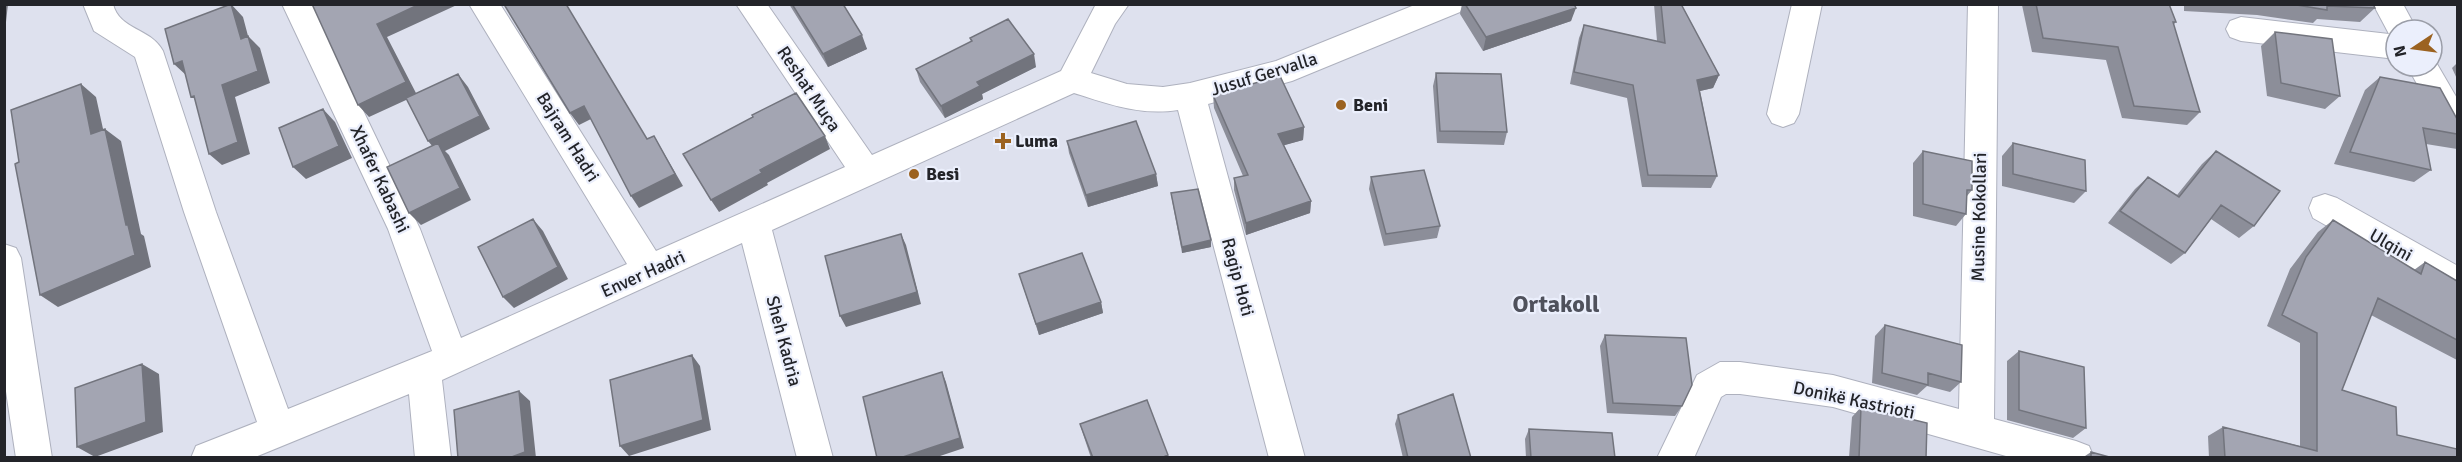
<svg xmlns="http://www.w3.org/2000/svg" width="2462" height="462" font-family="Signika,sans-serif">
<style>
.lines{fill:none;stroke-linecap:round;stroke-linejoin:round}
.minor-casing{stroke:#aeb1be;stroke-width:2}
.minor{fill:#fff;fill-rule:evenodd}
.wall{fill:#8c8e99}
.shaded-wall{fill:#72747d}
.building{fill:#a3a5b2;stroke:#72747d;stroke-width:1.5}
.poi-dot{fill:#9b6220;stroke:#ebeffc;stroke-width:2}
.labels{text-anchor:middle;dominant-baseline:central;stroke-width:4.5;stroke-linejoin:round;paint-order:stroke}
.street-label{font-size:18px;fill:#232429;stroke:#ebeffc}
.poi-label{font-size:18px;font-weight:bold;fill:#232429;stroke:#ebeffc;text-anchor:start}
.district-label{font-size:24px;font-weight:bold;fill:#4f515c;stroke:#ebeffc}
</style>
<rect width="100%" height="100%" fill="#dee1ee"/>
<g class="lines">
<defs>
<path id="minor" d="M83 4H113C119 30 151 28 163 51L216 212 288 409 432 351 388 229 282 4H312L420 229 461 338 627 264 469 4H500L656 251 845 167 736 4H767L872 155 1061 71 1096 4H1129L1115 24 1091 73 1127 84 1163 87 1190 83 1276 61 1417 4H1464L1460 12 1292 81 1208 104 1305 458H1269L1178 110C1141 116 1108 104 1074 93L772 230 833 458H797L742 243 442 380 451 458H415L409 394 253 458H191L196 446 257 422 184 212 135 57 94 31Z
M1792 4H1822L1799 114 1794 123 1783 127 1772 123 1767 114Z
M1968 4H1998L1994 419 2076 441 2089 446 2094 458H2013L1833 407 1740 394H1726L1721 397 1694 458H1657L1697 375 1720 362H1740L1833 375 1959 409Z
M2373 4H2403L2417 30H2396V59L2241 41 2230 37 2226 29 2230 21 2241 17 2389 34Z
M2433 57 2458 100V142L2447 138 2407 66H2432Z
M2325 194 2337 198 2458 266V298L2446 293 2313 218 2309 208 2313 198Z
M4 244 16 248 21 258 52 458H16L4 378Z"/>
</defs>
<use href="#minor" class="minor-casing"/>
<use href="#minor" class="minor"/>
</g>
<path class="wall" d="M789 4H843L867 49 828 67Z
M1462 4H1574L1571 21 1483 51 1460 14Z
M1654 4H1681L1719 75 1713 88 1700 91 1717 176 1711 188 1642 187 1627 98 1570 84 1579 38 1584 25 1657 41Z
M2169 4 2176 22 2173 25 2200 112 2187 125 2122 118 2106 60 2032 52 2022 5Z
M2184 4H2373L2375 8 2360 22 2317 19 2313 23 2257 15 2184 11Z
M2275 32 2340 96 2325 109 2267 96 2261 46Z
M970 38 1036 67 982 94 983 99 945 118 920 82 916 69 971 42Z
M2457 63V79L2452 68Z
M1436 73 1507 132 1504 145 1437 143 1433 86Z
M2380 77 2457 119V149L2426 144 2431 170 2414 182 2334 164 2365 90Z
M1213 95 1304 127 1303 140 1284 145 1311 201 1310 213 1246 235 1234 190V178L1243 176 1214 108Z
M1067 141 1156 174 1158 186 1088 207 1069 153Z
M2013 143 2086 191 2074 203 2002 186V156Z
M1923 151 1972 190 1967 196 1966 214 1956 226 1913 216V163Z
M2216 151 2254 226 2239 238 2211 219 2185 253 2171 264 2108 223 2135 189 2148 177 2177 195 2202 164Z
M1371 177 1440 226 1437 238 1384 246 1369 189Z
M1171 193 1211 247 1182 253 1172 200Z
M2333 220 2414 270 2425 262 2457 281V360L2371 315 2342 390 2397 435 2457 458H2209L2208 436 2223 427 2300 446V343L2267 326 2290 269 2318 232Z
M1019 274 1101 302 1103 313 1039 335Z
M1885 325 1961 382 1950 392 1927 386 1917 395 1872 383 1875 336Z
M1605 335 1682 406 1675 416 1607 413 1600 346Z
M2019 351 2086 428 2073 438 2007 420V361Z
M1861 407 1926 458H1849L1852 417Z
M1398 415 1471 458H1403L1395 424Z
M1080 424 1169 458H1091L1083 434Z
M1529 429 1615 458H1526L1525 439Z
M2091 452 2113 458H2082Z"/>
<path class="shaded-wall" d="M4 4H8L5 31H4Z
M231 4 243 17 252 51 241 39Z
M420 4H459L387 37 417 95 369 117 358 105 377 24Z
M1576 8 1571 21 1483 51 1486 37Z
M862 35 867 49 828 67 823 54Z
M248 36 260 48 270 83 235 97 250 154 222 165 209 154 222 85Z
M1034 54 1036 67 982 94 983 99 945 118 941 106 977 82Z
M182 61 187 76 174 64Z
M458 74 468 87 490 129 445 151 449 155 471 200 421 225 409 213 439 154 428 141Z
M1719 75 1713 88 1691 93 1697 80Z
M81 84 96 97 107 147 91 134Z
M584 106 593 118 579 125 570 113Z
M323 109 335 122 352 158 306 179 293 167Z
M1304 127 1303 140 1278 147V134Z
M105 129 121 141 141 234 144 236 151 267 58 307 40 295 126 225Z
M654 136 683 186 639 208 631 196Z
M825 136 830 149 767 183 768 185 719 212 711 200 760 170Z
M1156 174 1158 186 1088 207 1086 195Z
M1311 201 1310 213 1246 235V223Z
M533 219 543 231 568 279 514 308 503 297Z
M901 234 906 245 921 304 846 327 840 316Z
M1211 240V247L1182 253V247Z
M1101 302 1103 313 1039 335 1036 324Z
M692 355 700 366 711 430 629 456 620 446Z
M142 364 159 374 163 432 95 457 77 447Z
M942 372 946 382 964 448 934 458H900Z
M519 391 530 401 536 458H509Z"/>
<path class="building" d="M231 4 241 39 248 36 258 71 222 85 238 142 209 154 194 96 191 97 182 61 174 64 165 29Z
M312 4H420L377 24 406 82 358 105Z
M508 4H566L647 139 654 136 675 174 631 196 584 106 570 113 505 6Z
M792 4H843L862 35 823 54Z
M1465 4H1574L1576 8 1486 37Z
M1661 4H1681L1719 75 1697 80 1717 176 1648 175 1633 85 1574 72 1584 25 1665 43Z
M2036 4H2169L2176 22H2173L2200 112 2134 106 2118 47 2043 38Z
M2291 4H2373L2375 8 2327 6V10Z
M1008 19 1034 54 977 82 980 86 941 106 916 69 972 41 970 38Z
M2275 32 2332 39 2340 96 2281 83Z
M1436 73 1501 74 1507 132 1440 131Z
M458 74 480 116 428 141 406 98Z
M1280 76 1304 127 1278 134 1311 201 1246 223 1234 178 1248 175 1213 95Z
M2380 77 2440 88 2457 119V134L2423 128 2431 170 2350 152Z
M81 84 91 134 105 129 126 225H128L135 255 40 295 15 164 19 162 11 110Z
M796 93 825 136 760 170 762 173 711 200 683 154 753 117 752 115Z
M323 109 339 146 293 167 279 128Z
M1136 121 1156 174 1086 195 1067 141Z
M438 143 460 188 409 213 387 167Z
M2013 143 2085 160 2086 191 2013 174Z
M1923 151 1972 161V190H1967L1966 214 1923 204Z
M2216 151 2280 191 2254 226 2221 205 2185 253 2120 211 2148 177 2179 197Z
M1424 170 1440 226 1386 234 1371 177Z
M1198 189 1211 240 1182 247 1171 193Z
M533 219 558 267 503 297 478 247Z
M2333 220 2421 274 2425 262 2457 281V340L2378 298 2342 390 2396 407 2397 435 2457 449V458H2225L2223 427 2317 451V333L2282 315 2306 257Z
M901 234 917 292 840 316 825 256Z
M1082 253 1101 302 1036 324 1019 274Z
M1885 325 1962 345 1961 382 1928 373V385L1882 373Z
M1605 335 1686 338 1692 385 1682 406 1613 403Z
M2019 351 2084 367 2086 428 2019 410Z
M692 355 703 420 620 446 610 380Z
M142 364 146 422 77 447 75 388Z
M942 372 960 438 900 458H877L863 397Z
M519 391 525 452 509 458H458L454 410Z
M1453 394 1471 458H1408L1398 415Z
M1147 400 1168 455 1161 458H1093L1080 424Z
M1861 407 1927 423 1926 458H1859Z
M1529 429 1612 433 1615 458H1531Z
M2091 452 2113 458H2091Z"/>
<g class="poi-dot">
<circle cx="1341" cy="105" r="6"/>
<path d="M1000 132h6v6h6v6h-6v6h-6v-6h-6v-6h6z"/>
<circle cx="914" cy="174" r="6"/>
</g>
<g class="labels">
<g class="street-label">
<text transform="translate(1264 74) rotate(-17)">Jusuf Gervalla</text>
<text transform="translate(809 89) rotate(56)">Reshat Muça</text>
<text transform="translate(568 137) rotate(58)">Bajram Hadri</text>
<text transform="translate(380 179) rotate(65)">Xhafer Kabashi</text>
<text transform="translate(1979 217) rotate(-89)">Musine Kokollari</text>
<text transform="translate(2391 245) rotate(30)">Ulqini</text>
<text transform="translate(643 274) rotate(-24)">Enver Hadri</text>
<text transform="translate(1238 277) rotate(75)">Ragip Hoti</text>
<text transform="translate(784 341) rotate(75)">Sheh Kadria</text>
<text transform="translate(1854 400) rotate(12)">Donikë Kastrioti</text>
</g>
<g class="poi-label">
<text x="1353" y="105">Beni</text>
<text x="1015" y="141">Luma</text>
<text x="926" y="174">Besi</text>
</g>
<g class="district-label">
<text x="1556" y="304">Ortakoll</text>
</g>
</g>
<rect width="2462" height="462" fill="none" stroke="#232429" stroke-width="12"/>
<g transform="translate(2414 48) rotate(257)"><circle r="28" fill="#ebeffc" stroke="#9b9ea8" stroke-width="1.5"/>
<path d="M0-4.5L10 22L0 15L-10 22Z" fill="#9b6220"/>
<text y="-9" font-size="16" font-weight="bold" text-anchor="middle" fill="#232429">N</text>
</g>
</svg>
